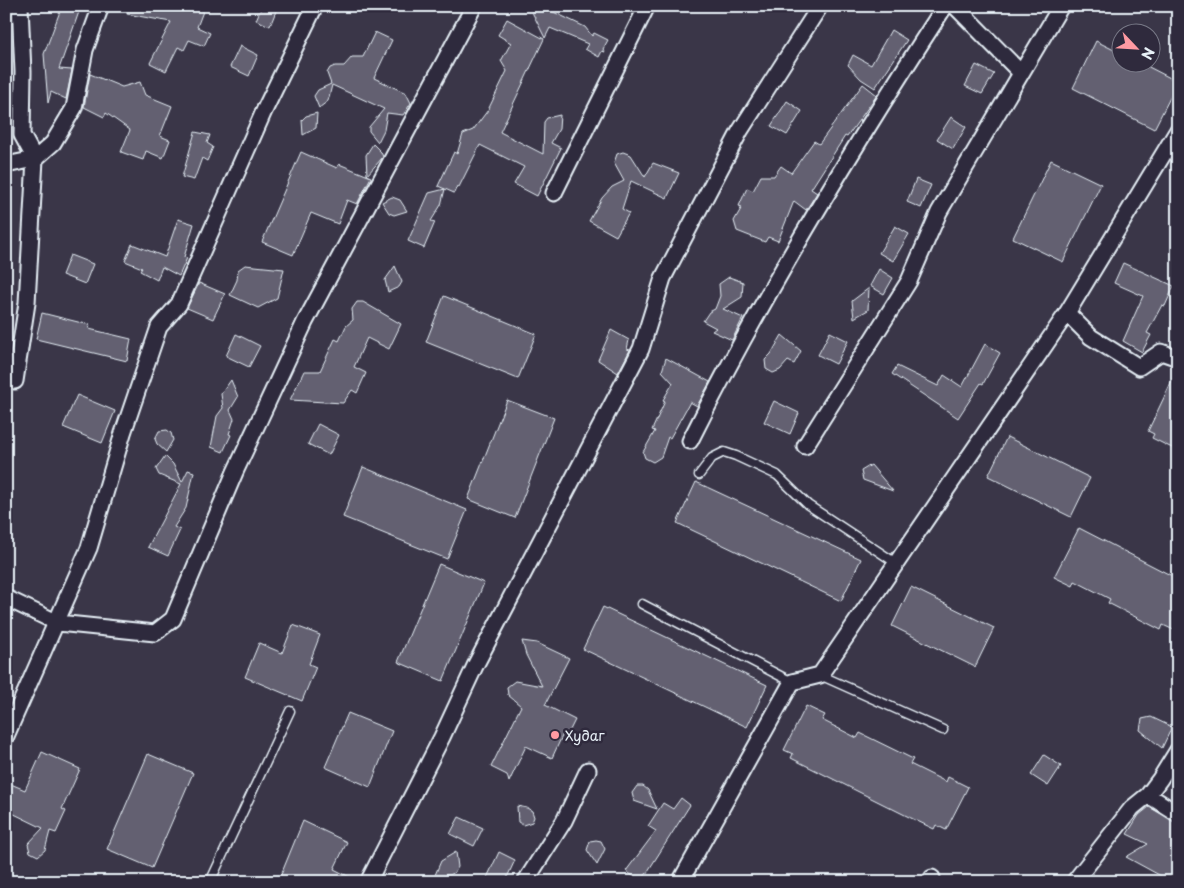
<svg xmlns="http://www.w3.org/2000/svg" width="1184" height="888" font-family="'Playpen Sans',sans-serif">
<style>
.building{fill:#636171;stroke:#e8f1f8}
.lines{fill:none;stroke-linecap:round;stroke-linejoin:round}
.lane-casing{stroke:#e8f1f8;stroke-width:11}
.street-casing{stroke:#e8f1f8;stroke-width:19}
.lane{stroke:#2f2a3d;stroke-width:8}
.street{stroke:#2f2a3d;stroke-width:15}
.poi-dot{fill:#ff9aa2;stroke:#2f2a3d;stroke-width:2}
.labels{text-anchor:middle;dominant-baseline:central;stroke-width:5;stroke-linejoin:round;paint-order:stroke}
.poi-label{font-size:14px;fill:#e8f1f8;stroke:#2f2a3d;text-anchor:start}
</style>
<rect width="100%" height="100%" fill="#3a3648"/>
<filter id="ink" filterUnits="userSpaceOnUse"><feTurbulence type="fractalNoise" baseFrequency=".02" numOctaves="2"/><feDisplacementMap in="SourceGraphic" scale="10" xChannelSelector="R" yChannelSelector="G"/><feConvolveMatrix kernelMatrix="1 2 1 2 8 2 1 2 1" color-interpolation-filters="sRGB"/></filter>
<g filter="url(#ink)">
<path class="building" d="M62 6H81L59 69 72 70 66 99 51 92 48 103 44 54Z
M127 6H205L197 27 210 33 204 46 189 40 184 50 178 47 166 71 150 63 171 22 127 14Z
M262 6H278L270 26 256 20Z
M529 6H541L585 27 592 36 594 33 608 40 603 49 605 52 602 51 599 57 585 49 588 44 550 28 545 38Z
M507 19 544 39 500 132 543 154 544 122 547 118 560 115 559 129 551 143 561 148 537 196 514 184 524 167 480 145 459 187 457 186 454 193 445 189 441 205 431 221 435 222 424 248 417 245 408 241 429 193 445 189 438 186 454 152 457 154 463 134 473 130 488 110 507 71 501 61 511 43 498 35Z
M891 30 907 40 875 88 861 79 848 65 853 55 871 65Z
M375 32 392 40 374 78 406 93 411 103 403 115 387 113 384 130 378 142 369 131V127L384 109 332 85 328 101 319 108 314 96 318 90 331 84 327 73 330 68 335 66H344L352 57H363Z
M1096 41 1122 54V62H1139L1178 82 1154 129 1073 88Z
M240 46 258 55 249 76 230 67Z
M976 65 994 74 982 94 965 86Z
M90 74 122 87 140 82 145 95 172 106 160 136 170 140 163 158 146 151 143 160 121 152 130 130 106 113 104 117 84 107Z
M863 84 877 95 847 137 845 136 811 189 817 193 806 210 794 201 778 241 768 237 765 242 737 231 734 221 742 207 739 206 747 188 753 191 761 176H774L781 166 791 173 814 141 819 144Z
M787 101 802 111 787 135 771 126Z
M317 113 316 128 303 135 302 120 306 116Z
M951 117 966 127 953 149 937 139Z
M195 132 210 135 207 143 213 147 207 161 202 158 194 180 182 177Z
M373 144 381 152 383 157 367 175 366 155Z
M301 152 337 168 339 164 371 177 357 204 347 200 338 224 311 213 293 255 262 242Z
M623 152 631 155 645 177 653 163 679 173 667 198 631 181 622 209 629 213 616 236 589 221 602 198 612 187 624 181 614 163 617 154Z
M1051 160 1101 184 1063 262 1013 238Z
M916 179 931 185 921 208 907 202Z
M392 197 400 200 407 211 394 215 389 213 382 202Z
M178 219 194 224 184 257 187 258 179 276 162 267 157 280 140 271 142 268 125 261 132 244 165 257Z
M895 226 909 234 893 261 879 253Z
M70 255 93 264 85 284 62 275Z
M1123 263 1174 286 1165 306 1162 305 1147 333 1151 335 1142 352 1123 341 1143 296 1114 283Z
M245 265 284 269 277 298 258 308 230 295 237 280 238 270Z
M395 266 402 282 399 287 388 292 385 280Z
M879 269 893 278 884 294 870 286Z
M729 277 743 282 742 297 723 309 743 318 732 340 712 331 716 328 703 321 709 312 715 309 720 296 719 284Z
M199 283 225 294 213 319 187 308Z
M869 288 868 310 854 318 852 301Z
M444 296 536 334 518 379 426 342Z
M357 302H363L401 324 389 349 367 338 354 367 366 373 357 393 352 390 343 403 290 400 304 371H320L335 339 339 341 346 326 353 320 352 309Z
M42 313 90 325 89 329 131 339 127 361 36 339Z
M611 330 629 340 627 349 630 350 618 373 598 360Z
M830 332 848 341 836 364 818 355Z
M236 334 260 346 249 367 226 356Z
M782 335 801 351 794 364 788 361 780 370 773 373 766 369 765 360 771 354Z
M985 344 1000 353 983 384 981 383 958 418 892 374 897 366 938 386 944 375 962 387Z
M666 358 710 382 697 406 690 402 670 438 668 437 661 457 653 462 645 458 643 452 655 431 652 430 665 401 663 400 673 383 662 371Z
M1178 368V451L1152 438 1154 434 1148 431Z
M231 380 238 397 230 410 234 419 229 434 231 435 223 452 211 447 217 416 223 408 221 394Z
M77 395 115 411 102 443 63 427Z
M507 400 554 418 515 518 468 499Z
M774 401 799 413 790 434 764 422Z
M318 424 339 435 329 455 308 444Z
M167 430 171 433 173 440 166 452 157 444 155 439 159 431Z
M1007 437 1090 478 1071 517 988 476Z
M165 456 173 464 182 482 188 470 194 472 186 508 174 527 180 530 168 556 148 547 181 484 159 475 156 469Z
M871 465 893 491 863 480 861 471Z
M363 467 467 510 447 559 343 517Z
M696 482 861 559 841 601 677 523Z
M1079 528 1178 579V632L1163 625 1161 630 1108 603 1110 599 1075 581 1073 586 1054 577Z
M439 564 484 583 443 681 398 662Z
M911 587 994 628 975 667 892 626Z
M603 607 767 685 747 727 583 649Z
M293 625 320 635 309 664 316 667 302 701 245 677 259 643 282 653Z
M522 641 537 643 569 658 545 705 575 720 567 736 563 734 552 758 526 746 509 782 507 775 491 767 521 706 508 695 507 687 515 681 542 686 526 655Z
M806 706 825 715 822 720 857 738 860 733 913 759 910 764 946 782 948 777 968 787 946 830 936 825 934 829 911 818 791 758 793 754 784 750Z
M348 713 392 731 370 787 325 767Z
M1151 717 1172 727 1162 748 1140 730 1142 719Z
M42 752 80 769 62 809 66 811 56 833 50 831 45 850 38 856 30 852 28 844 43 828 6 810V782L25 790Z
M148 754 193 773 152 868 107 849Z
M1044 755 1061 766 1048 786 1031 775Z
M637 786H643L648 790 657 809 634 801 632 793Z
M681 798 690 805 641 882 626 871 656 831 648 826 663 803 673 809Z
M517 806 527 808 532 811 534 817 532 822 523 825 518 822Z
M1149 807 1178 823V882H1172L1126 857 1148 844 1127 834 1139 815Z
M459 817 483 828 474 846 450 834Z
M303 821 347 842 334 869 359 882H278Z
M596 840 601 841 605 849 597 865 587 850 590 841Z
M456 852 458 867 455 872 450 875H435L441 861Z
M499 852 515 860 505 882H485Z"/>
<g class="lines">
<defs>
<path id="lane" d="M699 475 712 458 724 452 736 456 777 475 808 505 896 563
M642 604 792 682
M820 675 943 730
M210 882 290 711"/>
<path id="street" d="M955 6 1021 73
M6 165 35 159 53 143 74 108 85 50 101 6
M554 193 647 6
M1067 313 1091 337 1139 367 1161 352 1178 358
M15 381 27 303 35 159 22 135 23 72 20 6
M690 441C765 291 853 147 945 6
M805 446 909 281 939 212 1061 6
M6 598 58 623 155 633 173 619 235 472 305 322 474 6
M6 736 89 548 123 433 159 327 179 304 264 111 315 6
M1148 795 1178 814
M368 882 442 737 475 666 641 349 663 278 740 131 820 6
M525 882 564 821 588 770
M680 882 792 682 820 675 1067 313 1178 130
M930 882 932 878
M1074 882 1132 808 1148 795 1160 779 1178 750"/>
</defs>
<use href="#lane" class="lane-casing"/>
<use href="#street" class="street-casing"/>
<use href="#lane" class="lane"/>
<use href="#street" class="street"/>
</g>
</g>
<circle class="poi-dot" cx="555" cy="735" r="5"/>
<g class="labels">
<g class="poi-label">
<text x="565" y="735">Худаг</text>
</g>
</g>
<rect width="1184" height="888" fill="none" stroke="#2f2a3d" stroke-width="25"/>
<rect x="12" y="12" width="1159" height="863" fill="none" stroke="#e8f1f8" stroke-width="2" filter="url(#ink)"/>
<g transform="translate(1136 48) rotate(115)"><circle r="24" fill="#2f2a3d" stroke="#797a88"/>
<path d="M0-4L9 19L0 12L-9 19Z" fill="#ff9aa2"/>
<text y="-8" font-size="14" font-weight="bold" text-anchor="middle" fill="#e8f1f8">N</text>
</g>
</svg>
